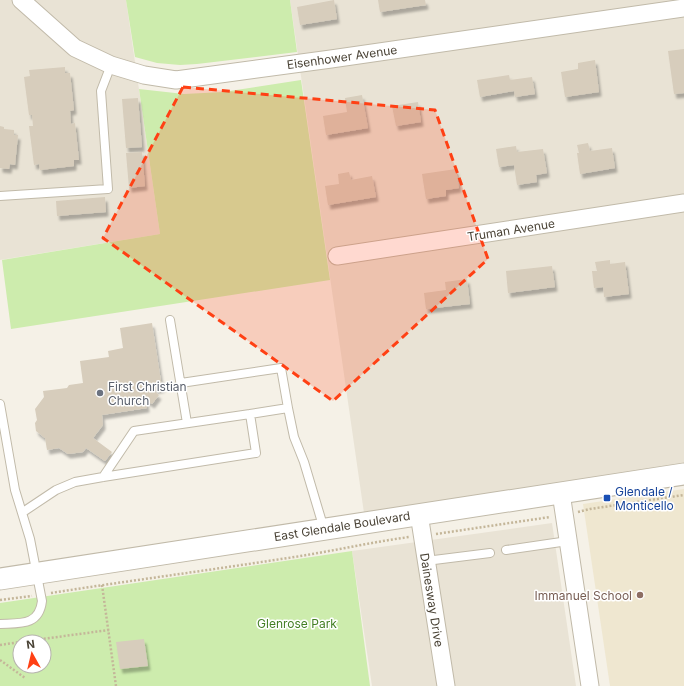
<svg xmlns="http://www.w3.org/2000/svg" width="684" height="686" font-family="Inter,sans-serif">
<style>
.residential{fill:#e9e3d5}
.education{fill:#efe7d0}
.green{fill:#cdecad;fill-rule:evenodd}
.building{fill:#d7cdbc;filter:url(#shadow)}
.lines{fill:none;stroke-linecap:round;stroke-linejoin:round}
.service-casing{stroke:#c1baa9;stroke-width:10}
.minor-casing{stroke:#c1baa9;stroke-width:19}
.tertiary-casing{stroke:#c1baa9;stroke-width:23}
.path{stroke:#c4b699;stroke-width:2.5;stroke-dasharray:2 2;stroke-linecap:butt}
.service{stroke:#fff;stroke-width:8}
.minor{stroke:#fff;stroke-width:17}
.tertiary{stroke:#fff;stroke-width:21}
.marked{fill:#ff4014;fill-opacity:0.2;stroke:#ff4014;stroke-width:3;stroke-dasharray:8 5;stroke-linejoin:round}
.worship-dot{fill:#6b7280;stroke:#fff;stroke-width:1.5}
.transit-dot{fill:#1a4fb4;stroke:#fff;stroke-width:1.5}
.education-dot{fill:#8d6e63;stroke:#fff;stroke-width:1.5}
.labels{text-anchor:middle;dominant-baseline:central;stroke-width:3;stroke-linejoin:round;paint-order:stroke}
.street-label{font-size:12px;fill:#494235;stroke:#fff}
.worship-label{font-size:12px;fill:#5b616d;stroke:#fff;text-anchor:start}
.transit-label{font-size:12px;fill:#164399;stroke:#fff;text-anchor:start}
.education-label{font-size:12px;fill:#785e54;stroke:#fff;text-anchor:end}
.park-label{font-size:12px;fill:#437f24;stroke:#fff}
</style>
<defs>
<filter id="shadow"><feDropShadow dx="2.5" dy="4.5" stdDeviation="1" flood-color="#0004"/></filter>
</defs>
<rect width="100%" height="100%" fill="#f5f1e7"/>
<path class="residential" d="M0 0H126L160 234 0 260Z
M290 0H684V465L364 513Z
M552 523 576 686H372L352 551Z"/>
<path class="education" d="M684 489V686H610L583 504Z"/>
<path class="green" d="M126 0H290L297 52 197 64 180 65 157 63 135 57Z
M301 80 330 280 11 329 2 260 160 234 139 89 184 94 223 92Z
M352 551 370 686H0V603ZM20 642H44V666H20Z"/>
<path class="building" d="M334 0 337 19 300 25 297 7Z
M378 0H425L426 5 380 12Z
M684 49V93L674 94 668 51Z
M595 60 599 92 565 97 561 72 578 69V63Z
M65 67V73H70L74 110 70 111 71 124 75 123 79 160H74V166L40 170 39 164 34 165 29 126H33L32 115H29L24 77 30 76 29 70Z
M509 75 510 80 532 77 535 94 515 97 514 91 480 97 477 80Z
M362 95 368 128 326 135 323 116 347 112 345 98Z
M138 98 142 147 126 148 122 99Z
M418 102 421 122 396 126 392 106Z
M0 126 4 127V129L14 130V135H18L15 165 10 164 9 169 0 168Z
M588 143 590 151 612 148 615 168 580 174 577 153H579L577 145Z
M516 146 517 152 543 149 547 173 536 175 537 182 517 185 514 165 499 167 496 149Z
M142 152 145 186 129 188 126 153Z
M456 169 459 188 446 190V196L426 199 422 174Z
M349 172 351 180 372 176 376 197 328 205 325 186 339 184 338 174Z
M105 197 106 212 57 216 56 201Z
M610 260V264L625 262 629 294 604 297 603 287 594 288 592 271H597L595 262Z
M552 266 555 287 508 293 506 271Z
M467 279 470 304 426 309 424 293 446 290 445 282Z
M152 323 162 388 153 390 159 395 152 404 146 400 147 408 102 415 103 425 93 438 112 452 105 461 86 448 83 452 68 454 59 448 47 450 45 438 36 431 35 423 37 420 35 409 44 397 43 391 67 388 69 385 83 383 80 361 109 357 108 351 123 348 120 328Z
M144 639 148 666 120 669 116 642Z"/>
<g class="lines">
<defs>
<path id="service" d="M0 196 108 189 101 91 111 65
M170 320 187 423
M181 383 281 368 288 408
M0 404 15 490 30 539 42 601C39 626 20 623 0 624
M103 477 134 431 250 414
M23 512 56 490 75 482 103 477 256 453 250 414 288 408 294 437 304 462 324 529
M506 550 568 541
M426 561 490 553"/>
<path id="minor" d="M21 0 75 48 111 65 144 75 176 80 331 59 684 8
M337 256 684 203
M561 493 590 686
M419 514 446 686"/>
<path id="tertiary" d="M0 579 684 474"/>
</defs>
<use href="#service" class="service-casing"/>
<use href="#minor" class="minor-casing"/>
<use href="#tertiary" class="tertiary-casing"/>
<path class="path" d="M578 512 590 509 684 495
M436 534 550 517
M102 585 116 686
M51 593C127 581 204 571 281 559 324 553 366 543 409 537
M0 600 32 596
M20 642 109 630
M0 645 20 642
M0 660 25 678"/>
<use href="#service" class="service"/>
<use href="#minor" class="minor"/>
<use href="#tertiary" class="tertiary"/>
</g>
<path class="marked" d="M183 87 435 110 488 259 333 401 103 238Z"/>
<circle class="worship-dot" cx="100" cy="393" r="4"/>
<rect class="transit-dot" x="603" y="494" width="8" height="8" rx="2"/>
<circle class="education-dot" cx="640" cy="595" r="4"/>
<g class="labels">
<g class="street-label">
<text transform="translate(342 57) rotate(-8)">Eisenhower Avenue</text>
<text transform="translate(511 230) rotate(-9)">Truman Avenue</text>
<text transform="translate(342 526) rotate(-9)">East Glendale Boulevard</text>
<text transform="translate(432 600) rotate(81)">Dainesway Drive</text>
</g>
<g class="worship-label">
<text x="108" y="386">First Christian<tspan x="108" dy="14">Church</tspan></text>
</g>
<g class="transit-label">
<text x="615" y="491">Glendale /<tspan x="615" dy="14">Monticello</tspan></text>
</g>
<g class="education-label">
<text x="632" y="595">Immanuel School</text>
</g>
<g class="park-label">
<text x="297" y="623">Glenrose Park</text>
</g>
</g>
<g transform="translate(32 654) rotate(352)"><circle r="19" fill="#ffffff" stroke="#b6b3ae"/>
<path d="M0-3L7 15L0 10L-7 15Z" fill="#ff4014"/>
<text y="-6" font-size="11" font-weight="bold" text-anchor="middle" fill="#494235">N</text>
</g>
</svg>
